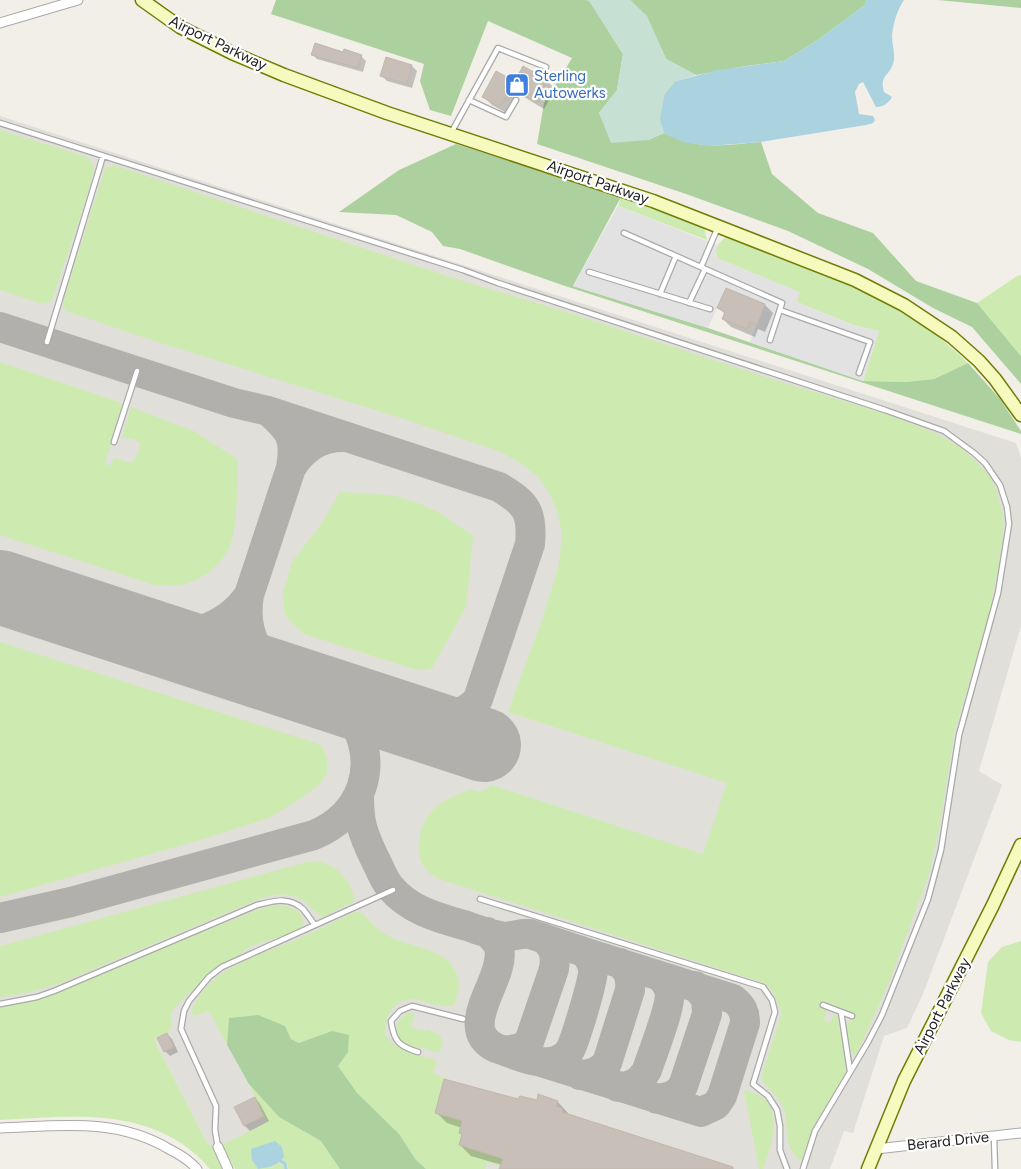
<svg xmlns="http://www.w3.org/2000/svg" width="1021" height="1169" font-family="Figtree,sans-serif">
<style>
.airport{fill:#e1dfda}
.grass{fill:#cdebb0}
.forest{fill:#add19e}
.wetland{fill:#c6e0d4}
.parking{fill:#e2e2e2}
.water{fill:#aad3df}
.shadow{fill:#0003}
.lines{fill:none;stroke-linecap:round;stroke-linejoin:round}
.stream{stroke:#aad3df;stroke-width:3}
.taxiway{stroke:#b1b0ac;stroke-width:30}
.runway{stroke:#b1b0ac;stroke-width:74}
.building{fill:#c7bfb8;stroke:#c4b6ab}
.lane-casing{stroke:#a9a9a9;stroke-width:7}
.street-casing{stroke:#a9a9a9;stroke-width:11}
.secondary-casing{stroke:#707d05;stroke-width:15}
.lane{stroke:#fff;stroke-width:4.5}
.street{stroke:#fff;stroke-width:9}
.secondary{stroke:#f7fabf;stroke-width:12}
.labels{text-anchor:middle;dominant-baseline:central;stroke-width:4.5;stroke-linejoin:round;paint-order:stroke}
.street-label{font-size:15px;fill:#222;stroke:#fff}
.shop-label{font-size:15px;fill:#366cbe;stroke:#fff;text-anchor:start}
</style>
<rect width="100%" height="100%" fill="#f2efe9"/>
<path class="airport" d="M0 116 1016 443 1021 458V626L979 771 1002 785 923 994 907 1028 884 1036 853 1133 844 1131 830 1169H239L225 1144 211 1151 145 1021 0 1051Z"/>
<path class="grass" d="M0 130 87 157 94 165 92 179 78 223 52 300 43 304 0 290Z
M110 166H117L450 277 560 310 778 381 886 414 935 433 958 446 977 462 991 478 997 491 1004 520 999 564 987 623 955 730 939 830 929 874 890 980 857 1053 854 1055C847 1048 845 1034 846 1024L853 1019 856 1014 822 1001 821 1007 827 1010 824 1020 830 1023 834 1013 838 1018 847 1068 846 1072 812 1130 802 1159 799 1160C779 1137 792 1127 782 1105 776 1093 765 1088 761 1077L782 1012 771 989 761 982 439 879C435 877 430 874 427 870 411 854 420 820 436 807 445 799 459 794 470 789L480 792 492 785 703 854 727 783 508 712 542 620 558 568 561 545V528L557 511 551 496 538 477 522 464 501 452 404 419 154 341 66 311 63 306 64 297 105 169Z
M621 197 704 227 707 240 618 206Z
M726 237C792 263 865 286 924 326 940 337 954 350 968 363L934 379 906 382 863 381 879 331 853 325 797 302 799 292 719 259C712 250 718 243 726 237Z
M1021 275V356L977 303 1017 276Z
M0 362 122 403V409L105 463 110 466 114 458 132 463 138 452 140 443 133 439 122 437 131 407 194 431 237 459 238 463C237 486 238 527 229 548 221 565 203 579 185 584 175 587 164 585 154 585L0 535Z
M340 492 392 495 421 504 440 513 473 536 466 607 432 668 425 670 414 669 304 634 288 619 284 612 283 592 292 562 319 527Z
M0 642 322 745 327 759V773L319 785 297 801 269 818 204 839 0 897Z
M319 861C338 866 352 882 355 901L323 917C316 913 311 908 305 902 291 891 275 894 259 899L58 984 26 993 0 997V946L307 862Z
M276 905C290 906 303 908 303 924L298 931 251 946 188 994 171 1012 172 1028 167 1033 154 1039 207 1143 215 1149 225 1169H210C155 1105 75 1116 0 1120V1007L37 999 259 909Z
M355 912 363 913C371 924 382 934 395 939 420 949 457 951 459 985 459 991 456 998 455 1004 435 1013 414 988 395 1006 386 1016 386 1021 385 1035 398 1052 417 1055 437 1060L433 1073 445 1078 435 1113 469 1123 461 1125 459 1133 462 1134 459 1145 503 1159 501 1166 487 1162 485 1169H426L416 1160 399 1134 357 1093 337 1066 348 1052 309 1040 300 1043 291 1039 285 1026 257 1015 229 1018 227 1045 209 1011 194 1016 191 1012C193 1006 197 1001 200 995 222 963 262 955 295 940 315 932 335 921 355 912Z
M1021 941V1042L1009 1040 991 1031 981 1013 988 962 1002 947Z
M408 1013H415L411 1027 426 1031V1029L439 1034 443 1042 439 1053 419 1047 418 1049C413 1046 405 1045 400 1040 392 1030 398 1017 408 1013Z
M249 1084 279 1117 321 1141 340 1169H289L287 1163 282 1159 284 1157 271 1167 279 1163 283 1165 285 1169H235L222 1145 267 1122Z
M744 1090C788 1100 773 1139 763 1169H759Z"/>
<path class="forest" d="M276 0H589L623 54 617 90 599 113 648 140 664 133C702 151 721 145 761 142L772 174 818 213 873 233 916 281 977 303 1021 356V384L972 327 933 308 868 269 788 231 686 194 537 144 544 103 572 58 488 21 451 116 430 110 420 81 424 64 271 14Z
M630 0H865V5L818 40 784 61 746 66 696 75 666 59 647 17Z
M938 0H1021V8Z
M456 144 621 197 573 286 708 328 863 381 906 382 934 379 968 363 1000 399 1021 431V434L562 285 460 249 443 246 432 232 396 215 339 212 399 170Z
M258 1015 285 1026 291 1039 299 1043 332 1031 349 1035 348 1052 338 1066 357 1093 399 1134 416 1160 426 1169H340L321 1141 279 1117 249 1084 227 1045 229 1018Z"/>
<path class="wetland" d="M585 0H630L647 16 666 59 696 75 676 81 662 126 664 133 648 140 611 143 599 113 617 90 623 54 589 1Z"/>
<path class="parking" d="M618 206 717 245 716 255 719 259 800 292 797 302 853 325 879 331 863 381 750 342 765 304 726 288 708 328 573 286Z"/>
<path class="water" d="M865 0H904C897 10 893 24 892 36 892 45 896 56 893 64 889 76 879 76 884 92L892 97C889 103 883 107 876 107L863 82 859 84 855 92 859 114 873 116 875 120 873 123 866 125 761 142 709 146 683 142 664 133 660 119 663 103 665 94 676 81 718 70 784 61 818 40 865 5Z
M275 1141 282 1147 284 1157C277 1166 269 1167 258 1169L252 1160 251 1149Z"/>
<path class="shadow" d="M312 54H344L361 56 366 61 363 72 317 59Z
M412 66 417 71 412 88 387 81 382 76Z
M547 81 555 89 544 109 519 94 508 114 492 105 484 97 513 82 515 83Z
M726 289 765 305 773 313 765 332 758 329 755 337 731 327 723 319 725 314 719 308Z
M167 1034 172 1039 178 1052 170 1056 165 1051Z
M255 1098 260 1104 269 1121 250 1131 245 1126 236 1108Z
M519 1100 558 1102 568 1113 567 1115 735 1169H502V1165L471 1156 460 1145 463 1136 460 1133 462 1128 447 1123 436 1112Z"/>
<g class="lines">
<path class="stream" d="M281 1161 285 1164 286 1169"/>
<path class="taxiway" d="M0 327 234 403 268 411 499 487C526 503 533 512 530 544L478 699C465 716 439 718 420 724
M268 411C291 431 296 438 291 468 303 448 320 436 345 437
M249 595 291 468
M147 635C186 639 226 629 249 595 242 636 260 662 294 682
M359 795C359 822 362 832 374 857 379 866 383 879 390 887 410 911 439 918 467 926 478 930 489 934 500 936 510 939 519 932 530 934L584 952C589 958 592 962 593 969 594 979 575 1041 570 1050 567 1055 561 1059 555 1061 539 1066 512 1053 496 1048 454 1027 507 978 499 948 497 941 492 937 487 932
M0 918 71 902 314 835C362 815 379 767 354 721 348 712 339 703 332 694
M506 1051 521 1048 529 1042 554 969C556 955 554 947 543 938
M541 1062 701 1112 716 1105 722 1096 745 1023C745 1012 742 1006 733 999L584 952
M580 1075C592 1074 599 1072 607 1063L630 990C631 978 629 972 620 963
M618 1087C632 1087 640 1082 647 1070 652 1054 673 1003 669 990 667 983 662 978 657 975
M657 1099C669 1097 676 1096 683 1086L707 1014 706 998 695 986"/>
<path class="runway" d="M0 587 484 745"/>
</g>
<path class="building" d="M315 43 343 52 344 49 362 55 358 68 311 55Z
M386 57 412 65 407 84 380 76Z
M523 66 548 80 536 102 511 88Z
M496 71 514 81 500 107 482 97Z
M726 288 765 304 757 325 750 322 747 329 722 319 725 312 717 308Z
M167 1033 174 1047 164 1052 157 1038Z
M444 1079 518 1099 520 1096 537 1100 538 1094 558 1101 556 1106 563 1109 562 1112 733 1167 732 1169H499L503 1159 459 1145 462 1134 459 1133 462 1121 435 1113Z
M255 1097 264 1116 244 1126 234 1107Z"/>
<g class="lines">
<defs>
<path id="lane" d="M469 100 506 117 516 100
M0 123 463 270 498 283 885 410 944 431 974 453 985 463 1000 485 1007 507 1009 524 998 593 959 735 941 850 928 899 882 1015 868 1042 815 1131 803 1169
M451 133 498 48 546 67
M624 233 782 303 770 340
M701 267 718 227
M589 272 710 309
M660 294 676 256
M689 303 705 269
M780 310 870 342 859 373
M47 342 103 156
M114 442 137 371
M480 899 763 987 772 1000 775 1012 753 1084 768 1096 777 1110 780 1126V1150L787 1169
M0 1004 37 997 54 991 257 905C274 901 289 896 303 909 307 914 311 920 315 925
M823 1005 852 1016
M841 1012 850 1071
M418 1052C398 1046 394 1041 391 1021L400 1011 412 1006 463 1019
M994 1136 995 1169
M218 1147 215 1130 216 1106 181 1029 184 1011 189 1001 209 977 222 967 393 890"/>
<path id="street" d="M0 23 78 0
M0 1128C60 1126 115 1117 169 1149 179 1154 190 1161 197 1169
M218 1147 228 1169
M876 1149 1021 1133"/>
<path id="secondary" d="M142 0 180 27 232 53 284 75 387 113 653 201 855 280 904 305 952 337 979 361 995 379 1021 415
M868 1169 904 1081 993 905 1021 845"/>
</defs>
<use href="#lane" class="lane-casing"/>
<use href="#street" class="street-casing"/>
<use href="#secondary" class="secondary-casing"/>
<use href="#lane" class="lane"/>
<use href="#street" class="street"/>
<use href="#secondary" class="secondary"/>
</g>
<defs>
<symbol id="shop-square" viewBox="-11 -11 22 22"><rect x="-9" y="-9" width="18" height="18" rx="4" fill="#3f7fe0" stroke="#fff"/><path d="M-5-2.5h2.3a2.7 3.5 0 0 1 5.4 0H5L5.5 6h-11ZM-1.5-2.5h3a1.5 2.3 0 0 0-3 0Z" fill="#fff"/></symbol>
</defs>
<g fill-rule="evenodd">
<use href="#shop-square" x="503" y="71" width="28" height="28"/>
</g>
<g class="labels">
<g class="street-label">
<text transform="translate(218 43) rotate(26)">Airport Parkway</text>
<text transform="translate(598 182) rotate(19)">Airport Parkway</text>
<text transform="translate(942 1006) rotate(-63)">Airport Parkway</text>
<text transform="translate(948 1141) rotate(-6)">Berard Drive</text>
</g>
<g class="shop-label">
<text x="534" y="76">Sterling<tspan x="534" dy="17">Autowerks</tspan></text>
</g>
</g>
</svg>
